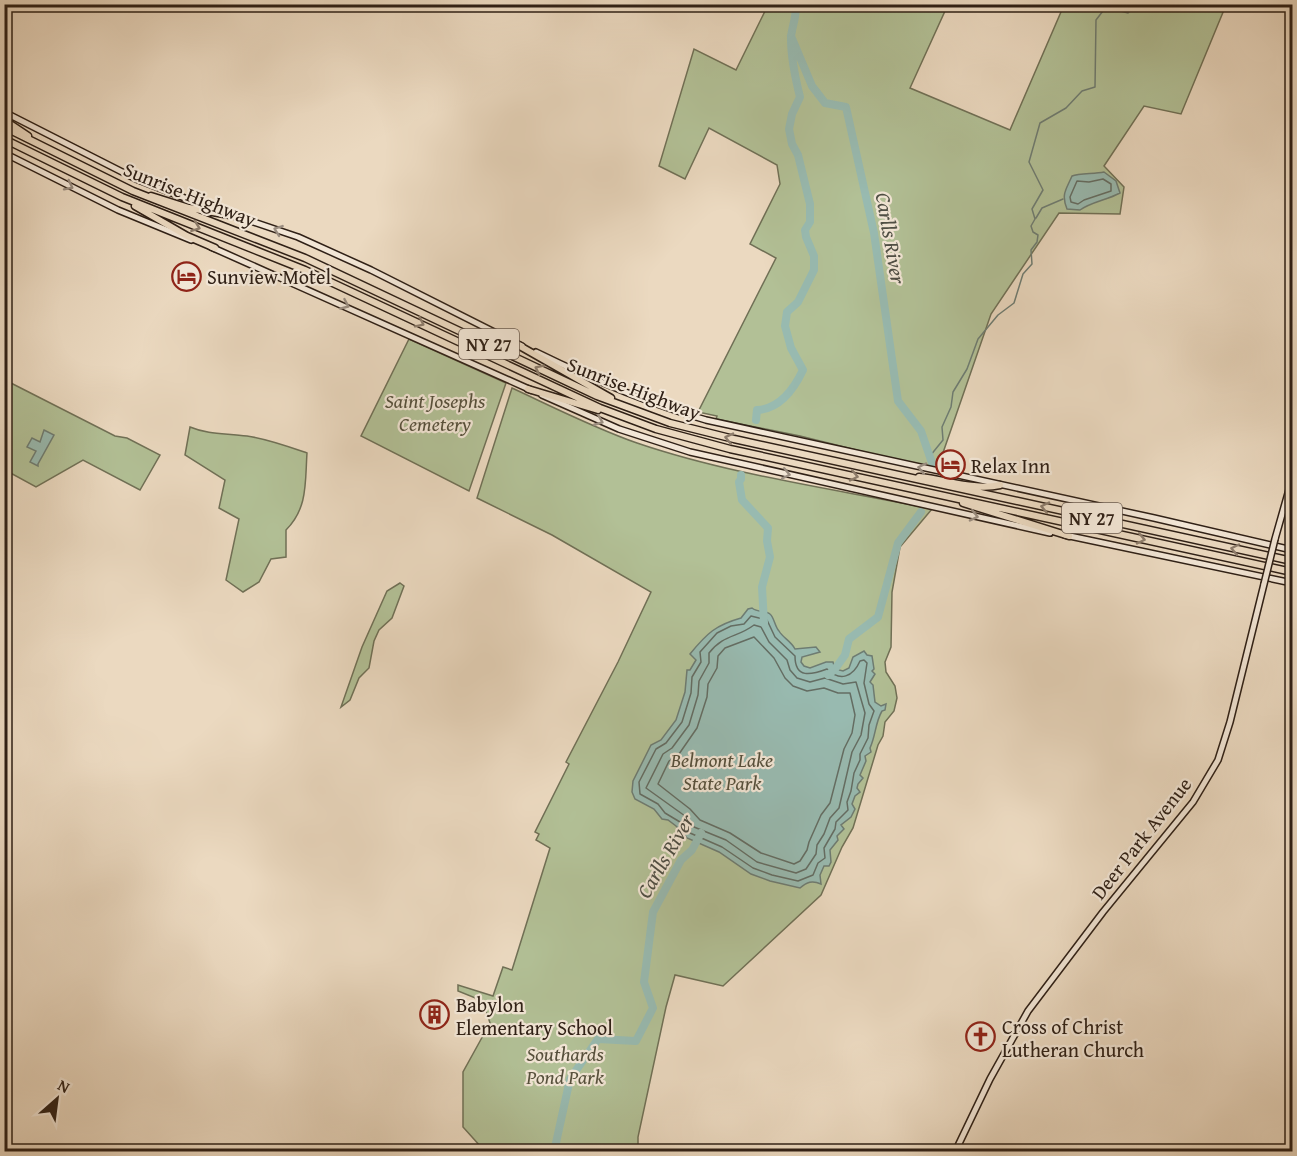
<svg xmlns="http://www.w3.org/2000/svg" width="1297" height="1156" font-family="'Gentium Book Plus',serif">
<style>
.green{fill:#b2c096;stroke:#707056;stroke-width:1.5}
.water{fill:#98bab0;stroke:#6e7c72;stroke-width:1.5}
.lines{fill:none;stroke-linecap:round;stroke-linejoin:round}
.shore{stroke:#646d63;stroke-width:1.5}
.stream{stroke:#6e7c72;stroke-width:1.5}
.river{stroke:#98bab0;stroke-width:8}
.secondary-casing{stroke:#2f2016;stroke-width:8}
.motorway-casing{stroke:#2f2016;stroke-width:9}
.secondary{stroke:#f2e6d6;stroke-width:5}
.motorway{stroke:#ebd9c0;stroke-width:6}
.secondary-bridge-casing{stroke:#2f2016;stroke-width:8;stroke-linecap:butt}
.secondary-bridge{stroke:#f2e6d6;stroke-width:5}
.oneway{stroke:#9a8d80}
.oneway2{stroke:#8d7c6b}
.labels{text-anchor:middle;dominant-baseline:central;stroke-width:4.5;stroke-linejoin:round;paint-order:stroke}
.shield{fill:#f2e6d6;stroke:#6a5b50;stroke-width:1.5}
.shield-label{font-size:18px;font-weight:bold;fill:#2f2016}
.street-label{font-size:20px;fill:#2f2016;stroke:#f2e6d6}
.poi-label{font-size:20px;fill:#2f2016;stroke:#f2e6d6;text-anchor:start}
.park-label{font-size:20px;font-style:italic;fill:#56503c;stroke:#f2e6d6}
.water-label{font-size:21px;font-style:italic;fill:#4e4e44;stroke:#f2e6d6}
</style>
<rect width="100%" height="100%" fill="#ebd9c0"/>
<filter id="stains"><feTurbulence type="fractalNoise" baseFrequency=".00333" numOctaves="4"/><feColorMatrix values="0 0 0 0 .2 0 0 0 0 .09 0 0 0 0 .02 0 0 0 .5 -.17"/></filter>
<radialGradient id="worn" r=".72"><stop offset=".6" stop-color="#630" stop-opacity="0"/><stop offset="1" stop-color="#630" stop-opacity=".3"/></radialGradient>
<path class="green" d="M768 5H941L945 11 910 88 1010 130 1064 5H1226L1181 114 1144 106 1104 166 1124 187 1120 214 1059 213 991 314 937 470 800 436 716 419 717 416 698 412 776 258 750 244 780 184 777 165 709 128 685 179 659 166 694 49 736 70Z
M409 339 506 383 469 491 361 436Z
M5 380 115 436 127 438 160 455 140 490 83 460 36 487 5 470Z
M512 388C553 407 594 428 637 443 731 475 835 489 932 509L900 547 892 592 891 647 885 662 886 672 895 686 897 698 894 711 885 722 883 736 878 745 853 828 842 847 821 895 723 986 675 975 666 1007 638 1137V1151H480L481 1147 463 1127V1072L490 1023 483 1001 458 991V985L493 996 503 967 512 970 550 848 536 840 539 834 535 832 569 764 566 762 618 662 651 592 552 535 477 498Z
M190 427C209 435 227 433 247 436 268 439 287 446 307 453 305 483 308 508 286 530V557L271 559 259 582 243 592 226 580 239 519 219 508 225 480 185 455Z
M400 583 404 586 392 618 379 630 374 641 369 668 359 678 350 700 341 707 362 647 387 591Z"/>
<path class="water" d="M1104 172 1116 181 1120 193C1107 200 1091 202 1080 210L1067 209C1061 194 1066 190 1072 176 1079 173 1094 174 1104 172Z
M44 430 54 435 38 464V466L30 462 36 451 27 447 32 438 40 442Z
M752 608C758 613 765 610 770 614 774 617 775 627 779 631 783 638 791 641 795 649L816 647 820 652 802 657 801 662 804 666 810 668 826 662H833L835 669 843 671 849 668 853 657 864 651 867 655 872 656 874 669 872 671 875 674 870 682 873 685 875 702 881 706 886 704 885 710 882 711C875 723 876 735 870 748L871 752 865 756 866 761 860 775 863 778 858 784 857 788 860 792 855 796 852 804 855 809 851 817 841 825 844 829 837 836 838 840 830 850 831 862 829 866H824L820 875 821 884C812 880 807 882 800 888L770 881 751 874 719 852 687 838 676 826 668 820 662 819 654 809 635 799 632 792 633 781 651 745 661 740 676 720 685 692 687 670H690L696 660 690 654C707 633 716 625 741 618L748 609Z"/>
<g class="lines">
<path class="shore" d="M1103 179 1111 184V191L1084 200 1078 204 1071 202 1070 197 1077 181 1089 182Z
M751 616 767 620 775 637 795 656C795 679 811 675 827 669 840 682 853 677 860 661L864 660 867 663 864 683 869 704 874 711 869 725 868 738 860 754V760L854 773 851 791 847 802 848 810 836 822 835 829 824 848 825 858 818 863 813 875 798 881 772 875 753 868 722 847 690 833 680 822 665 813 658 804 640 794 639 782 656 749 666 743 682 722 691 693 692 677 701 662 700 652 717 633 731 626 744 624Z
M754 625 761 627 769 642 787 660 790 670 797 678 810 682 825 678 843 684 856 682 865 713 861 735 852 752 839 808 830 818 824 834 817 845 816 854 806 869 796 873 757 862 726 840 694 827 685 816 646 788 663 754 672 748 689 725 698 695 699 681 709 663V653C724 634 737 638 754 625Z
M754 637 774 658 785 678 793 686 807 691 824 688 838 693H850L855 715 852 733 844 749 830 803 821 815 809 842 807 850 800 861 794 864 761 853 730 833 700 820 690 809 658 784 669 761 679 754 697 728 707 697 708 684 717 668 718 656 725 648Z"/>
<path class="stream" d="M1036 218 1042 208 1063 199
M930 456 943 440 942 427 951 407 953 392 967 369 978 339 998 315 1014 303 1023 274 1032 264 1031 250 1037 242 1038 235 1033 232 1031 226 1035 219 1032 209 1043 190 1029 162 1040 123 1066 108 1082 91 1095 87 1096 20 1106 7 1128 13 1136 4"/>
<path class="river" d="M791 36 812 86 825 103 846 107 874 233 898 401 921 431 932 463
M756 420 757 410C779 409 794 389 803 370L791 348 785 326 787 312 798 302 814 270V256L806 237 805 230 810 222V204L798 155 792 144 789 129 792 114 800 97C795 77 791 59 791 39 791 27 798 16 795 4
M741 475V479L739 482 742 500 768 528 767 541 770 557 762 587 764 623
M828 675 835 669 845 655 849 639 878 617 898 543 921 512
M554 1152 570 1079 598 1039 636 1041 653 1008 644 982 653 912 681 860 692 850 701 833"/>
<defs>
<path id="secondary" d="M4 112 136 179 218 211
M4 153 118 210 191 240
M233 215 298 237 371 270 522 346
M211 247 531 390
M536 352C591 379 647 403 706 420L1154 518 1292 550
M542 395 619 429 690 452 1050 533
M1065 535 1292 583
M1275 539 1292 479
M955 1152 990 1079 1028 1011 1103 912 1193 802 1218 760 1230 722 1264 584"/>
<path id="motorway" d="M4 120 28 136
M4 127 133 191 305 258 597 396 670 423 734 439 1292 561
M4 139 122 197 305 270 600 408 656 429 730 449 1292 572
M151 196 189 208 236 216
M135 206 187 236 215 248
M518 345 611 398
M528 389 598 410
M919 477C945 479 974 491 1000 485
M963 503 1069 536"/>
</defs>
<use href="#secondary" class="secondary-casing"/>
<use href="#motorway" class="motorway-casing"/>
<use href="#secondary" class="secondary"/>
<use href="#motorway" class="motorway"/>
<defs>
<path id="secondary-bridge" d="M1264 584 1275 539"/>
</defs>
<use href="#secondary-bridge" class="secondary-bridge-casing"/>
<use href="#secondary-bridge" class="secondary-bridge"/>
</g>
<defs><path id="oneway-chevron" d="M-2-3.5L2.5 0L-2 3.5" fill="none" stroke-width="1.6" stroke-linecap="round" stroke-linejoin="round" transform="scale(1.5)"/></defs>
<g class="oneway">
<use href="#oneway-chevron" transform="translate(69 186) rotate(27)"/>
<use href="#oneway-chevron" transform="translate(278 230) rotate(-160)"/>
<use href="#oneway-chevron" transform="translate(345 305) rotate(24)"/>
<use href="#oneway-chevron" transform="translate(599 421) rotate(22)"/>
<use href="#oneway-chevron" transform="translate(922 468) rotate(-168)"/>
<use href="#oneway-chevron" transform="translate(786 474) rotate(12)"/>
<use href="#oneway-chevron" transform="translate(974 516) rotate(13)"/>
</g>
<g class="oneway2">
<use href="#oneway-chevron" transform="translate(196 227) rotate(20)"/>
<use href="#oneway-chevron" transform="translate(420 323) rotate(26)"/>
<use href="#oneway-chevron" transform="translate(539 369) rotate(-154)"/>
<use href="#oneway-chevron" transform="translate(729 438) rotate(-167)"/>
<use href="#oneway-chevron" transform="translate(854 476) rotate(12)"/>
<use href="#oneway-chevron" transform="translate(1045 507) rotate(-168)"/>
<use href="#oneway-chevron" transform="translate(1141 539) rotate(12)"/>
<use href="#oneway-chevron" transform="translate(1235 549) rotate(-168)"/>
</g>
<defs>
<symbol id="hotel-ring" viewBox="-11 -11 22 22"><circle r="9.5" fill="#f2e6d6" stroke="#8f2418" stroke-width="1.5"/><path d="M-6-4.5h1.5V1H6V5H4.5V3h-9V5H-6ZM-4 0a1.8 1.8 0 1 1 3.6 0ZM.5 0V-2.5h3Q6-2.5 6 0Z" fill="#8f2418"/></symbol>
<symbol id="building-ring" viewBox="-11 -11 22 22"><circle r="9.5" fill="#f2e6d6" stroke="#8f2418" stroke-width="1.5"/><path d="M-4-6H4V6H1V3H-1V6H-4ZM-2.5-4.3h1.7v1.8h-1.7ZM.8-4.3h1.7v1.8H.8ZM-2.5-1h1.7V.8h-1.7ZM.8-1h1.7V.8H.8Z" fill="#8f2418"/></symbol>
<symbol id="church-ring" viewBox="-11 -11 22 22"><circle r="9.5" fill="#f2e6d6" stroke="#8f2418" stroke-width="1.5"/><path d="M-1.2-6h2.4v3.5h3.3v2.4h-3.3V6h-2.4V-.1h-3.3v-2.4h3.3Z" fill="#8f2418"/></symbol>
</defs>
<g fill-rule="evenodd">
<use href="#hotel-ring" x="170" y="260" width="33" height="33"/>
<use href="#hotel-ring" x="934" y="448" width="33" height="33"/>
<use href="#building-ring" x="418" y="998" width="33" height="33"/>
<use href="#church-ring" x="964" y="1020" width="33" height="33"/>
</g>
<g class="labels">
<g class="shield">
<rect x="459" y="329" width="60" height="30" rx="4.5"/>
<rect x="1062" y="503" width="60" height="30" rx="4.5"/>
</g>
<g class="shield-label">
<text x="489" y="344">NY 27</text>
<text x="1092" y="518">NY 27</text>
</g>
<g class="street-label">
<text transform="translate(190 194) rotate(22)">Sunrise Highway</text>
<text transform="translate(634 388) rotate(21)">Sunrise Highway</text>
<text transform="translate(1141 838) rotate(-52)">Deer Park Avenue</text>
</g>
<g class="poi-label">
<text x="207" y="276">Sunview Motel</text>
<text x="971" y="465">Relax Inn</text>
<text x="456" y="1004">Babylon<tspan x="456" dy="23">Elementary School</tspan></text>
<text x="1002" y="1026">Cross of Christ<tspan x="1002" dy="23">Lutheran Church</tspan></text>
</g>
<g class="park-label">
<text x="435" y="400">Saint Josephs<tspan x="435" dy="23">Cemetery</tspan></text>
<text x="722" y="759">Belmont Lake<tspan x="722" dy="23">State Park</tspan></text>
<text x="565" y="1053">Southards<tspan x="565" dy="23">Pond Park</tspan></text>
</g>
<g class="water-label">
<text transform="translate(891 238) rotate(80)">Carlls River</text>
<text transform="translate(665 856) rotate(-60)">Carlls River</text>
</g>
</g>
<rect width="1297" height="1156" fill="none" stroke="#ebd9c0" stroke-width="24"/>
<rect x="6" y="6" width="1285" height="1144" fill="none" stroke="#2f2016" stroke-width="3"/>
<rect x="12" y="12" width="1273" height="1132" fill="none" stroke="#2f2016" stroke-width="1.5"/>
<g transform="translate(57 1099) rotate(28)" stroke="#f2e6d6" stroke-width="4.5" paint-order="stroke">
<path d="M0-4.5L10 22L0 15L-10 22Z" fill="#2f2016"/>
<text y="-9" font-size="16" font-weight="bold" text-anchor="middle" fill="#2f2016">N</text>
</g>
<rect width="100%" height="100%" filter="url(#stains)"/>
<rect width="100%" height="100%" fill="url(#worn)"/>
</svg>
